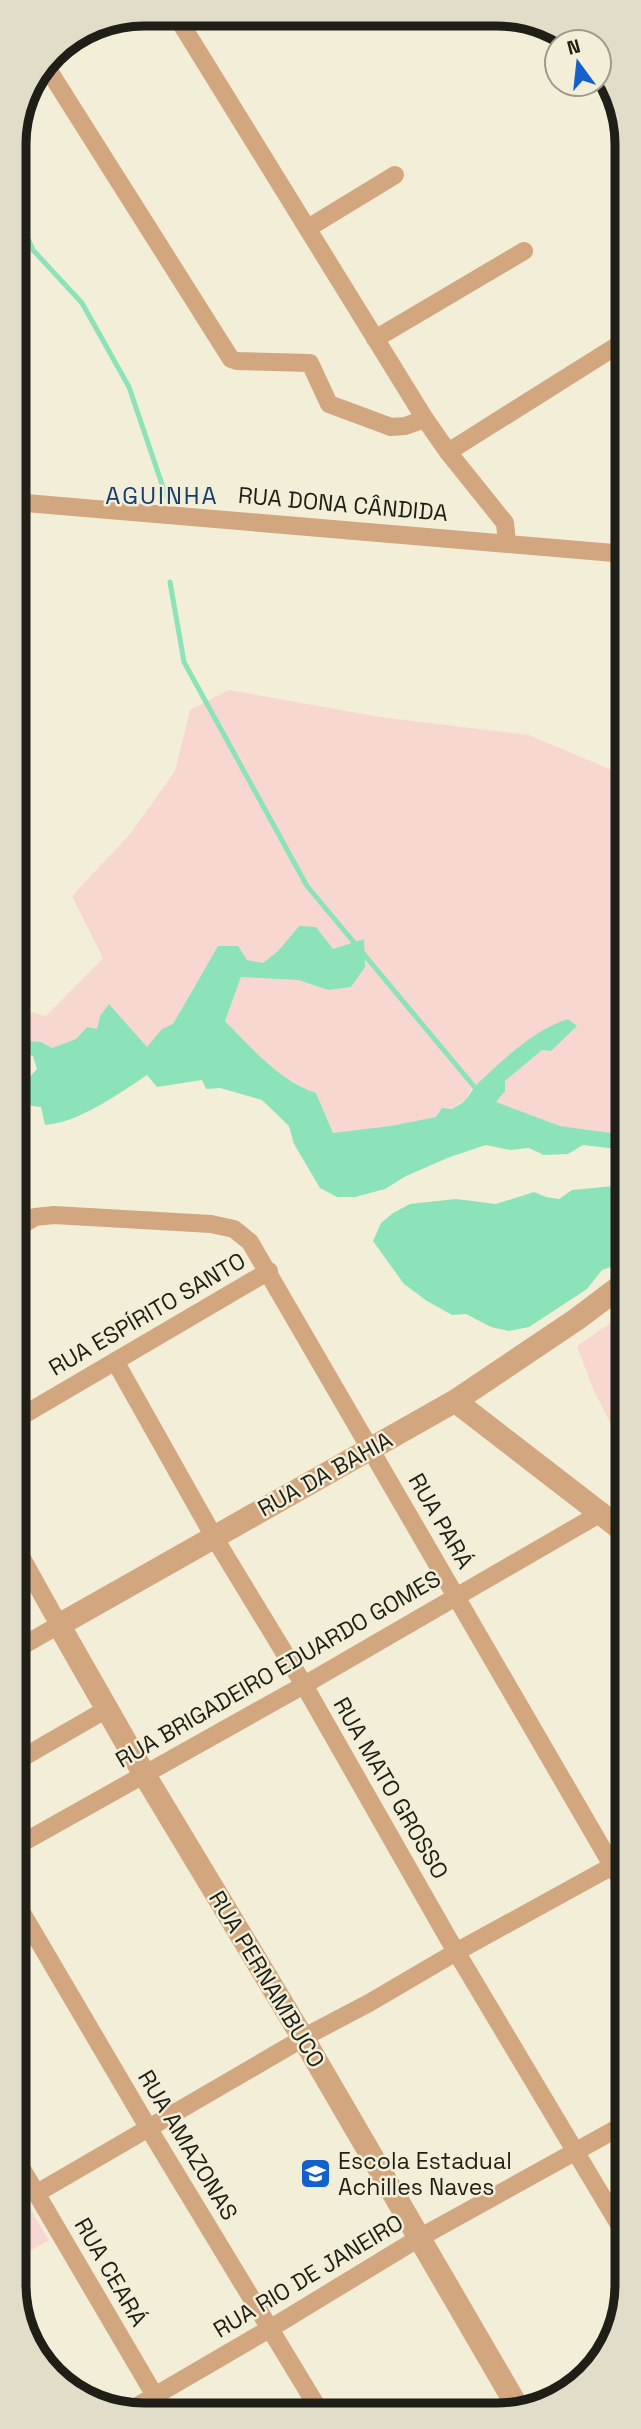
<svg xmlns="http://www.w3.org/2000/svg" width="641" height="2429" font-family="'Space Grotesk',sans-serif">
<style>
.green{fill:#f7d7d0}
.water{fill:#8de3b9}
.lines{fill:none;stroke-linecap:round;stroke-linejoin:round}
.stream{stroke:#8de3b9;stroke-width:5}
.minor{stroke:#d2a77f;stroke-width:18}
.tertiary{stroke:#d2a77f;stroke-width:23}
.labels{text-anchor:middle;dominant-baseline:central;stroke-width:5;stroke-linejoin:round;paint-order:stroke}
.street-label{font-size:23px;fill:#201f17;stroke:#f2eed8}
.poi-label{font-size:23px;fill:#201f17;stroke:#f2eed8;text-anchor:start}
.neighbourhood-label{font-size:24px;letter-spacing:2px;fill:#193c71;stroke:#f2eed8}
.rim{fill:none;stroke:#201f17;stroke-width:9}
</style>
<rect width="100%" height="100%" fill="#f2eed8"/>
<path class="green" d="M229 690 380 717 529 735 626 776V1133L618 1134 560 1126 495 1102 505 1081 542 1050 576 1026 568 1019 536 1035 481 1080 472 1088 465 1100 436 1117 390 1126 333 1133 316 1093C280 1082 252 1047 225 1021L241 977 298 980 328 990 364 939 333 949 299 926 278 951 263 963 247 960 218 946 173 1024 162 1029 147 1047 116 1014 100 1016 97 1029 87 1027 76 1039 52 1048 41 1042 15 1040V1008L46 1016 103 958 72 896 131 833 175 771 190 710Z
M626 1312V1454L593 1389 577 1346Z
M15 2184 49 2240 15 2260Z"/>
<path class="water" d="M299 926 316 927 333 949 364 939 365 967 351 987 328 990 298 980 241 977 225 1021C251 1047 280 1082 316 1093L333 1133 390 1126 436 1117 442 1108 451 1109C455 1107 462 1104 465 1100 470 1095 473 1088 478 1083 505 1058 534 1030 568 1019L577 1026 551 1051 542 1050 505 1081V1091L496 1102 560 1126 618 1134 626 1133V1150L583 1145 568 1154 544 1155 529 1148 510 1150 486 1145 450 1157 406 1176 385 1189 355 1197H337L320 1188 294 1144 289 1126 262 1100 220 1088 206 1089 202 1080 157 1087 147 1075C120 1093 78 1123 45 1125L41 1107 15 1104V1086L27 1080 37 1069 33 1056 23 1053 15 1054V1040L41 1042 52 1048 76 1039 87 1027 97 1029 100 1016 109 1004 147 1047 162 1029 173 1024 218 946H238L247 960 263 963 278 951Z
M614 1186 626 1188V1257L622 1263 602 1270 587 1289 529 1327 509 1331 491 1327 466 1314 452 1315 427 1301 404 1284 373 1241 381 1223 393 1213 410 1204 456 1199 496 1204 534 1192 546 1197 559 1199 572 1190Z"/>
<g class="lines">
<path class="stream" d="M14 207 33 250 82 303 129 387 166 496
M170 582 184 662 307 886 477 1090"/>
<path class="minor" d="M175 14 425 419 448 452 505 523 507 542
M46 66 231 359 237 361 310 363 329 404 391 427 405 426 425 419
M308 228 395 175
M375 339 524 251
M448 452 626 340
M14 502 626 554
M15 1229 35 1217 54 1215 211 1224 234 1229 250 1242 627 1891
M115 1361 214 1537 304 1685 448 1938 627 2238
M15 1420 269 1271
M15 1546 59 1625 15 1650
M15 1762 107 1709
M15 1847 304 1685 601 1513
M15 1901 149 2129 321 2413
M15 2157 165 2413
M37 2193 312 2033 369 2003 456 1952 627 1858
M127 2412 271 2328 419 2238 627 2123"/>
<path class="tertiary" d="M455 1401 626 1533
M520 2411 303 2038 144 1774 59 1625 455 1401 577 1319 626 1282"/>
</g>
<defs>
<symbol id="school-square" viewBox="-11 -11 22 22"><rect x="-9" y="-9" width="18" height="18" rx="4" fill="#1461cb" stroke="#f2eed8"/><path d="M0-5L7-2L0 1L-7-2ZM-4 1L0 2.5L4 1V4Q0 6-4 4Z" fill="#fff"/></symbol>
</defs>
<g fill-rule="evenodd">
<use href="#school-square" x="298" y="2156" width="35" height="35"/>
</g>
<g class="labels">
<g class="street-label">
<text transform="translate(343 504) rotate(5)">RUA DONA CÂNDIDA</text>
<text transform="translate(147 1314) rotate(-30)">RUA ESPÍRITO SANTO</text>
<text transform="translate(325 1474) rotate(-29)">RUA DA BAHIA</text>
<text transform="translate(441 1521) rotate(60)">RUA PARÁ</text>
<text transform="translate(278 1669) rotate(-30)">RUA BRIGADEIRO EDUARDO GOMES</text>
<text transform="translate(391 1788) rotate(60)">RUA MATO GROSSO</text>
<text transform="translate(267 1979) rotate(59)">RUA PERNAMBUCO</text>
<text transform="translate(188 2145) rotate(59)">RUA AMAZONAS</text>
<text transform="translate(111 2272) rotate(60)">RUA CEARÁ</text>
<text transform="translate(308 2276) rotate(-31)">RUA RIO DE JANEIRO</text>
</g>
<g class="poi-label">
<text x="338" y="2161">Escola Estadual<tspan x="338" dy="26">Achilles Naves</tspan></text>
</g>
<g class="neighbourhood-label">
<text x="162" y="495">AGUINHA</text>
</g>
</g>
<path d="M0 0H641V2429H0ZM144 26H497A118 118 0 0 1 615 144V2285A118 118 0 0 1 497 2403H144A118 118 0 0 1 26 2285V144A118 118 0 0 1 144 26Z" fill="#e1ddc9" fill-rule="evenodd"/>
<path class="rim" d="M144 26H497A118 118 0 0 1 615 144V2285A118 118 0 0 1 497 2403H144A118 118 0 0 1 26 2285V144A118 118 0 0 1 144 26Z"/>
<g transform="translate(578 63) rotate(345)"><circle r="33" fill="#f2eed8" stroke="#9e9b8b" stroke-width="2"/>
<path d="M0-5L12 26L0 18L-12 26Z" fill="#1461cb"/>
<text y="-10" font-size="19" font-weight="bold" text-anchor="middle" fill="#201f17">N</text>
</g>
</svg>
